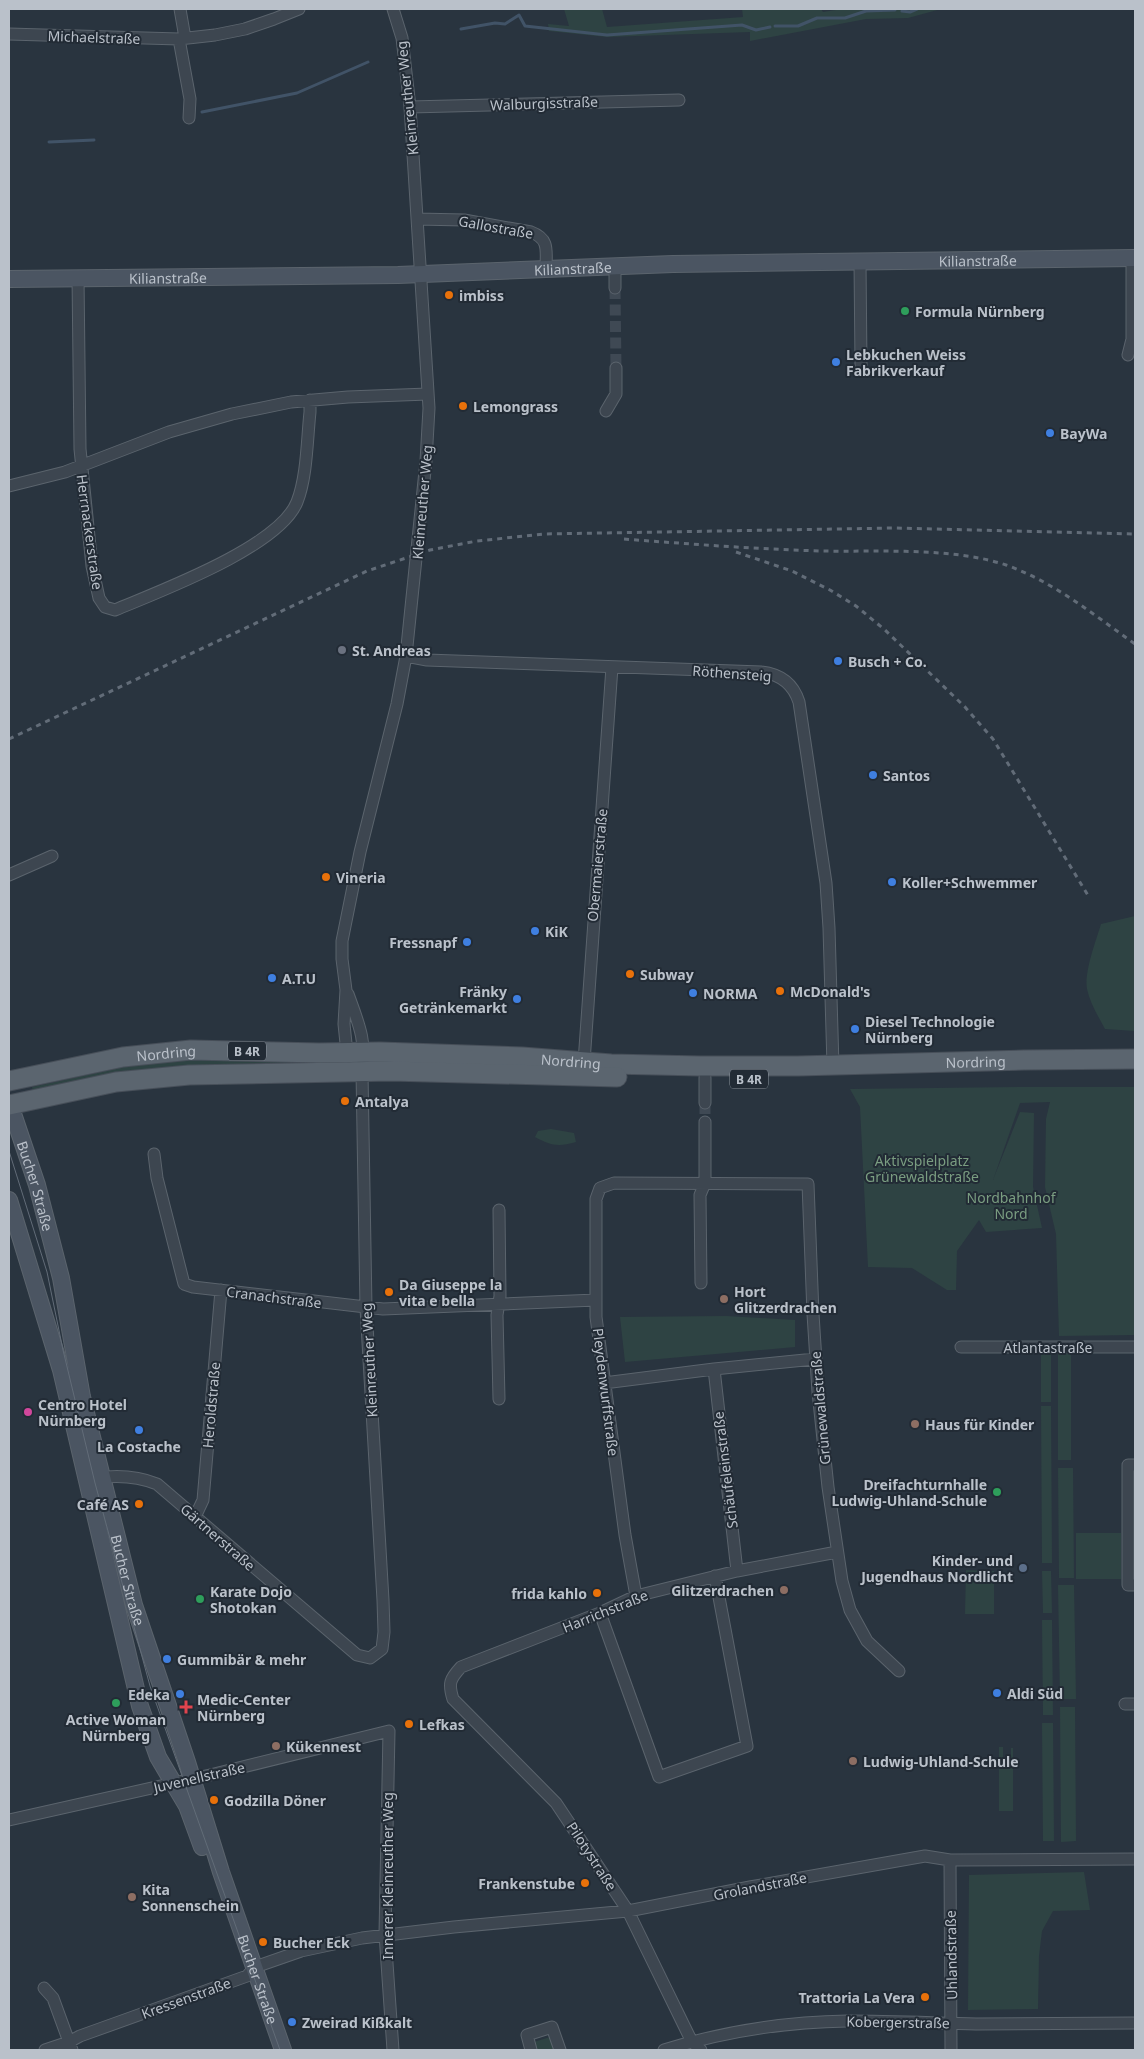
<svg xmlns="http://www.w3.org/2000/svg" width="1144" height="2059" font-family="'Noto Sans',sans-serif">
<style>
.green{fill:#2e4343}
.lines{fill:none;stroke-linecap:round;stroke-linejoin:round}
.stream{stroke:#415367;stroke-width:3}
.minor-tunnel{stroke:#3f4954;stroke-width:11;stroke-dasharray:11 5.5;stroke-linecap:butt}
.minor-casing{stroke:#5b646d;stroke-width:13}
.secondary-casing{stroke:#5b646d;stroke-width:18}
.primary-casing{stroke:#474f59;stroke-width:21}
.minor{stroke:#3d4650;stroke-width:11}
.secondary{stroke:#4b5562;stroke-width:16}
.primary{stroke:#5b656f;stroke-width:19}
.tram{stroke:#626c78;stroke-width:1}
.rail{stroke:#626c78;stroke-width:3;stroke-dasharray:5 5;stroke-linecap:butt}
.food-dot{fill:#e8710a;stroke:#222b35;stroke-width:2}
.leisure-dot{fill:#2e9e5b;stroke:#222b35;stroke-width:2}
.shop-dot{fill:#3f7fe0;stroke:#222b35;stroke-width:2}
.worship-dot{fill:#6b7280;stroke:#222b35;stroke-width:2}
.education-dot{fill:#8d6e63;stroke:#222b35;stroke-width:2}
.hotel-dot{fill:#d1479c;stroke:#222b35;stroke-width:2}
.service-dot{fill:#5c6f8a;stroke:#222b35;stroke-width:2}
.health-dot{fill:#e0444e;stroke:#222b35;stroke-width:2}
.labels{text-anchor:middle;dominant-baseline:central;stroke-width:4;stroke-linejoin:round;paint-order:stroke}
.shield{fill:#222b35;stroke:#8c949d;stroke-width:1}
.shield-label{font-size:12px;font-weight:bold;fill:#bac1ca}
.street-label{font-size:14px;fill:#bac1ca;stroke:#222b35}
.poi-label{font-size:14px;font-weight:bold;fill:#bac1ca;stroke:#222b35;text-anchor:start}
.park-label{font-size:14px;fill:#7a9d81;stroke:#222b35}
</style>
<rect width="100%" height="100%" fill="#29343f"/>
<path class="green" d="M564 9H602L607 27 743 17 742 9H821L823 12 842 9H941L908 18 866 19 750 41V32L607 37 549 31 548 24 569 26Z
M1135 916V1031L1105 1029C1098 1016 1090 1003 1087 989 1084 972 1096 941 1101 924Z
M178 1058H305V1062L174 1066 34 1095 32 1087 137 1064Z
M1024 1087H1135V1335L1059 1336 1056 1234 1045 1187 1046 1119 1050 1102 1020 1103 993 1180 1020 1112 1034 1113 1033 1187 1042 1228 986 1232 979 1220 957 1251 956 1290H947L912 1268 868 1267 860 1107 850 1089Z
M551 1129 574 1133 576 1142C558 1147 552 1146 535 1137L538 1131Z
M726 1316 795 1320V1347L625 1362 620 1317Z
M1041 1351H1051V1402H1041Z
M1058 1351H1071V1460H1058Z
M1041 1406H1051L1052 1563H1042Z
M1058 1468H1073L1074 1578H1059Z
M1076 1533H1121V1579H1076Z
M966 1570 994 1571V1614H965Z
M1042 1571H1051L1052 1613H1043Z
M1058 1585H1074L1076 1699H1060Z
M1042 1620H1052L1053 1715H1043Z
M1060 1707H1075L1076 1841 1061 1842Z
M1042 1723H1053L1054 1841H1043Z
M999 1747H1003V1759H1011V1748H1013V1811H999Z
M1084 1872 1090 1910 1053 1911 1042 1931 1039 1956 1038 2009 968 2010 969 1875Z
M550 2037 555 2050H536L534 2042Z"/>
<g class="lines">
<path class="stream" d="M902 11 910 12 917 9
M775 26H798L817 18H845L866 11 895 10
M461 29 495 23 505 24 519 15 525 26 607 35 742 25 756 30 770 27
M202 112 297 93 368 62
M49 142 94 140"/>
<path class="minor-tunnel" d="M615 288 616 368
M705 1103V1122"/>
<defs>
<path id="minor" d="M180 9 185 38
M9 34 179 39 215 35 245 29 274 19 299 9
M179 39 190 99 189 118
M410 107 679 100
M417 219 464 220 531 232C550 239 546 251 546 269
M860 262 861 365
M615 266V288
M78 277 80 449 92 566 99 598 105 607 115 610C160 591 279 547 297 502 307 477 307 440 310 412V400
M1128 355 1132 339V258
M606 411 616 394V368
M9 486 65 472 169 432 232 414 291 402 348 397 428 394
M406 656 427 660 510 663 761 672C780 674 793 683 799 702L826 883 829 928 833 1066
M9 875 52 856
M349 1057 347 1053 344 1024 346 990 342 959V941L360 852 397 704 406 656 426 461 429 408 410 107 402 38 393 9
M584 1062 612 667
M705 1078V1103
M154 1154 157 1178 184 1284 193 1287 383 1309 596 1300
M499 1210 500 1296 497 1315 499 1399
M701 1283 700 1195 705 1183V1122
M961 1347H1135
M714 1369 737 1571
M604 1383 714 1369 815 1359
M1135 1465H1128V1585H1135
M97 1478C118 1475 137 1476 157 1484L357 1655 370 1658 382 1649 384 1632 383 1600 366 1308 362 1072C367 1041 358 1022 348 994
M195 1517 203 1500 221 1290
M636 1596 625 1535 596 1317V1199L600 1188 614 1183 808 1184 813 1314 818 1392 828 1487 842 1581 850 1610 867 1641 899 1671
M600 1613 659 1777 747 1746 715 1576
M1125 1704H1135
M9 1820 210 1775 389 1731 385 1934 393 2050
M950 1860 951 2050
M44 1988 53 1998 72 2050
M45 2050 69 2042 80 2036 247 1976 255 1967 301 1951 362 1938 454 1927 628 1911 750 1887 925 1856 950 1860 1135 1859
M531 2050 527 2035 552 2027 560 2050
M664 2050C722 2032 786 2022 847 2021 890 2021 933 2023 976 2024 1029 2024 1082 2023 1135 2023
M701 2050 692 2042 628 1911 556 1803 453 1699C448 1683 450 1679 461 1667L600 1613 636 1596 737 1571 837 1552"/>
<g id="secondary">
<path id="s1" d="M9 279 398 275 673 264 1135 258"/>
<path id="s2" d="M10 1105 37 1185 61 1278 82 1397 134 1605 187 1762 221 1872 283 2050"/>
<path d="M9 1200 61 1370 140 1706 158 1757 187 1806 202 1847"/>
</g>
<g id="primary">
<path id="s3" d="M9 1081 123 1057 191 1050 319 1053 380 1052 522 1057 611 1064 700 1066H798L1024 1060 1135 1059"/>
<path d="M9 1105 116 1082 189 1075 391 1071 617 1077"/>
</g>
</defs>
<use href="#minor" class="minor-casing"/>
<use href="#secondary" class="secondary-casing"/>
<use href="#primary" class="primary-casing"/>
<use href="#minor" class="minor"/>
<use href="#secondary" class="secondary"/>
<use href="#primary" class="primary"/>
<path class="tram" d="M9 1151 47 1272 63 1350 95 1483 150 1686 280 2050"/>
<path class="rail" d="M624 539C690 544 755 549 821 551 879 552 952 547 1006 565 1054 582 1094 615 1135 644
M736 552 792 571 830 590 856 606 885 630 965 707 993 739 1089 897
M9 739 367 571 430 550 477 541 544 534 894 528 1135 534"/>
</g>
<g class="food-dot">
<circle cx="449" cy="295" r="5"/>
<circle cx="463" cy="406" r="5"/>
<circle cx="326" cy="877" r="5"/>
<circle cx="630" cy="974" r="5"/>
<circle cx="780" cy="991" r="5"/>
<circle cx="345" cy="1101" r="5"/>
<circle cx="389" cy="1292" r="5"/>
<circle cx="139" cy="1504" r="5"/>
<circle cx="597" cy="1593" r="5"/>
<circle cx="409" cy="1724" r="5"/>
<circle cx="214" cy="1800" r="5"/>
<circle cx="585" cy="1883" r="5"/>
<circle cx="263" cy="1942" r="5"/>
<circle cx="925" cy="1997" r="5"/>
</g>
<g class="leisure-dot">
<circle cx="905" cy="311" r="5"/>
<circle cx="997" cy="1492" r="5"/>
<circle cx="200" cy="1599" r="5"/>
<circle cx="116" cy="1703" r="5"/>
</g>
<g class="shop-dot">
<circle cx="836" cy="362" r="5"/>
<circle cx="1050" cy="433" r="5"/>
<circle cx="838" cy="661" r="5"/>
<circle cx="873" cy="775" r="5"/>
<circle cx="892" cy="882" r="5"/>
<circle cx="535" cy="931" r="5"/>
<circle cx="467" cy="942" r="5"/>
<circle cx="272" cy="978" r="5"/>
<circle cx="693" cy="993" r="5"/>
<circle cx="517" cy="999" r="5"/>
<circle cx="855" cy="1029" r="5"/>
<circle cx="139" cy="1430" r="5"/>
<circle cx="167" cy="1659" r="5"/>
<circle cx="997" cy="1693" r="5"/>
<circle cx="180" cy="1694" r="5"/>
<circle cx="292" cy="2022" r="5"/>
</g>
<circle class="worship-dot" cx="342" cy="650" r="5"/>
<g class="education-dot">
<circle cx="724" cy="1299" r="5"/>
<circle cx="915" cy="1424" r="5"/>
<circle cx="784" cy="1590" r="5"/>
<circle cx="276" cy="1746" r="5"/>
<circle cx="853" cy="1761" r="5"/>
<circle cx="132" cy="1897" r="5"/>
</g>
<circle class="hotel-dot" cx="28" cy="1412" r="5"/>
<circle class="service-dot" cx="1023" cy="1568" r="5"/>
<path class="health-dot" d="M183.5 1699.5h5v5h5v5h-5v5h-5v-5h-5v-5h5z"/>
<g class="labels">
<g class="shield">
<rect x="228" y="1041.5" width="38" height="19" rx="4"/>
<rect x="730" y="1069.5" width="38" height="19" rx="4"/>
</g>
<g class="shield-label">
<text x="247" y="1051">B 4R</text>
<text x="749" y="1079">B 4R</text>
</g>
<g class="street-label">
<text transform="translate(94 37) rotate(2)">Michaelstraße</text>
<text transform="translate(407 98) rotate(-96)">Kleinreuther Weg</text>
<text transform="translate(544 103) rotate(-2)">Walburgisstraße</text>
<text transform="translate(496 227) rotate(10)">Gallostraße</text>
<text stroke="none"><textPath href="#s1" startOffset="969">Kilianstraße</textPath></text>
<text stroke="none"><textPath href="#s1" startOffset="564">Kilianstraße</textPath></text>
<text stroke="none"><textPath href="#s1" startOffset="159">Kilianstraße</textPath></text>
<text transform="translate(422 502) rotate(-85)">Kleinreuther Weg</text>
<text transform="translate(90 532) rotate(82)">Herrnackerstraße</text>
<text transform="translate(732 673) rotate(4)">Röthensteig</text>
<text transform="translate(597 865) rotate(-85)">Obermaierstraße</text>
<text stroke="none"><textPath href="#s3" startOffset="160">Nordring</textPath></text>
<text stroke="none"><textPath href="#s3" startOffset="565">Nordring</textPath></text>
<text stroke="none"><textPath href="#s3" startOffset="970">Nordring</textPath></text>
<text stroke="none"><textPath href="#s2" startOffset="85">Bucher Straße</textPath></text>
<text transform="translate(274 1297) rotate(7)">Cranachstraße</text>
<text x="1048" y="1347">Atlantastraße</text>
<text transform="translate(369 1360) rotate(-93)">Kleinreuther Weg</text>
<text transform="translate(606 1392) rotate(83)">Pleydenwurffstraße</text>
<text transform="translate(211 1405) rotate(-85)">Heroldstraße</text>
<text transform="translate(820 1408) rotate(-95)">Grünewaldstraße</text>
<text transform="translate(725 1470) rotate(-97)">Schäufeleinstraße</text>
<text transform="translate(218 1537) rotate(41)">Gärtnerstraße</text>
<text stroke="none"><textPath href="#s2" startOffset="490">Bucher Straße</textPath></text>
<text transform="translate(605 1611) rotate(-22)">Harrichstraße</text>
<text transform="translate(199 1777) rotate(-13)">Juvenellstraße</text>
<text transform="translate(592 1856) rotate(57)">Pilotystraße</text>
<text transform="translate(387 1876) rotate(-90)">Innerer Kleinreuther Weg</text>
<text transform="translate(760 1886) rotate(-11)">Grolandstraße</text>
<text transform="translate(951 1955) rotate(-91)">Uhlandstraße</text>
<text stroke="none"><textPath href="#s2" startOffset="910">Bucher Straße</textPath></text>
<text transform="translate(186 1998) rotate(-20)">Kressenstraße</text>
<text transform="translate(898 2022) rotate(1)">Kobergerstraße</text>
</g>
<g class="poi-label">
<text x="459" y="295">imbiss</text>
<text x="915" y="311">Formula Nürnberg</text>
<text x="846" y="354">Lebkuchen Weiss<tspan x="846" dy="16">Fabrikverkauf</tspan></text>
<text x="473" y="406">Lemongrass</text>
<text x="1060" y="433">BayWa</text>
<text x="352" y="650">St. Andreas</text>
<text x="848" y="661">Busch + Co.</text>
<text x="883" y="775">Santos</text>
<text x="336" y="877">Vineria</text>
<text x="902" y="882">Koller+Schwemmer</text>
<text x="545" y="931">KiK</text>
<text x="457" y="942" text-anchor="end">Fressnapf</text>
<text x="640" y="974">Subway</text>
<text x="282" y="978">A.T.U</text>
<text x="507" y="991" text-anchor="end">Fränky<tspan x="507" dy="16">Getränkemarkt</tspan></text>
<text x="790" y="991">McDonald's</text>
<text x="703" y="993">NORMA</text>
<text x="865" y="1021">Diesel Technologie<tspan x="865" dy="16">Nürnberg</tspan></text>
<text x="355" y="1101">Antalya</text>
<text x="399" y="1284">Da Giuseppe la<tspan x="399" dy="16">vita e bella</tspan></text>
<text x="734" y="1291">Hort<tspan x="734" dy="16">Glitzerdrachen</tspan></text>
<text x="38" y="1404">Centro Hotel<tspan x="38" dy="16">Nürnberg</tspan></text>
<text x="925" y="1424">Haus für Kinder</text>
<text x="139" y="1446" text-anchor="middle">La Costache</text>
<text x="987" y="1484" text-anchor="end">Dreifachturnhalle<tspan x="987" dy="16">Ludwig-Uhland-Schule</tspan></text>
<text x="129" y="1504" text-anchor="end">Café AS</text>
<text x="1013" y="1560" text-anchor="end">Kinder- und<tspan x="1013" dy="16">Jugendhaus Nordlicht</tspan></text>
<text x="774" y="1590" text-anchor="end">Glitzerdrachen</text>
<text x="210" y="1591">Karate Dojo<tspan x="210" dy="16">Shotokan</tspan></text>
<text x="587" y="1593" text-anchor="end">frida kahlo</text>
<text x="177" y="1659">Gummibär &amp; mehr</text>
<text x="1007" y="1693">Aldi Süd</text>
<text x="170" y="1694" text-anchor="end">Edeka</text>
<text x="197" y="1699">Medic-Center<tspan x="197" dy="16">Nürnberg</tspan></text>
<text x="116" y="1719" text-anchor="middle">Active Woman<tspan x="116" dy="16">Nürnberg</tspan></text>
<text x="419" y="1724">Lefkas</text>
<text x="286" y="1746">Kükennest</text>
<text x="863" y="1761">Ludwig-Uhland-Schule</text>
<text x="224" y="1800">Godzilla Döner</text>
<text x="575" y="1883" text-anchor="end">Frankenstube</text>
<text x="142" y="1889">Kita<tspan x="142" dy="16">Sonnenschein</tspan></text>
<text x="273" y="1942">Bucher Eck</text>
<text x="915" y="1997" text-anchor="end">Trattoria La Vera</text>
<text x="302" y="2022">Zweirad Kißkalt</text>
</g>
<g class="park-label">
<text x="922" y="1160">Aktivspielplatz<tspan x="922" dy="16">Grünewaldstraße</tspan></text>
<text x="1011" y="1197">Nordbahnhof<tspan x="1011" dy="16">Nord</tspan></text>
</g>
</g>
<rect width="1144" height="2059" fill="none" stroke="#bac1ca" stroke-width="20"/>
</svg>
